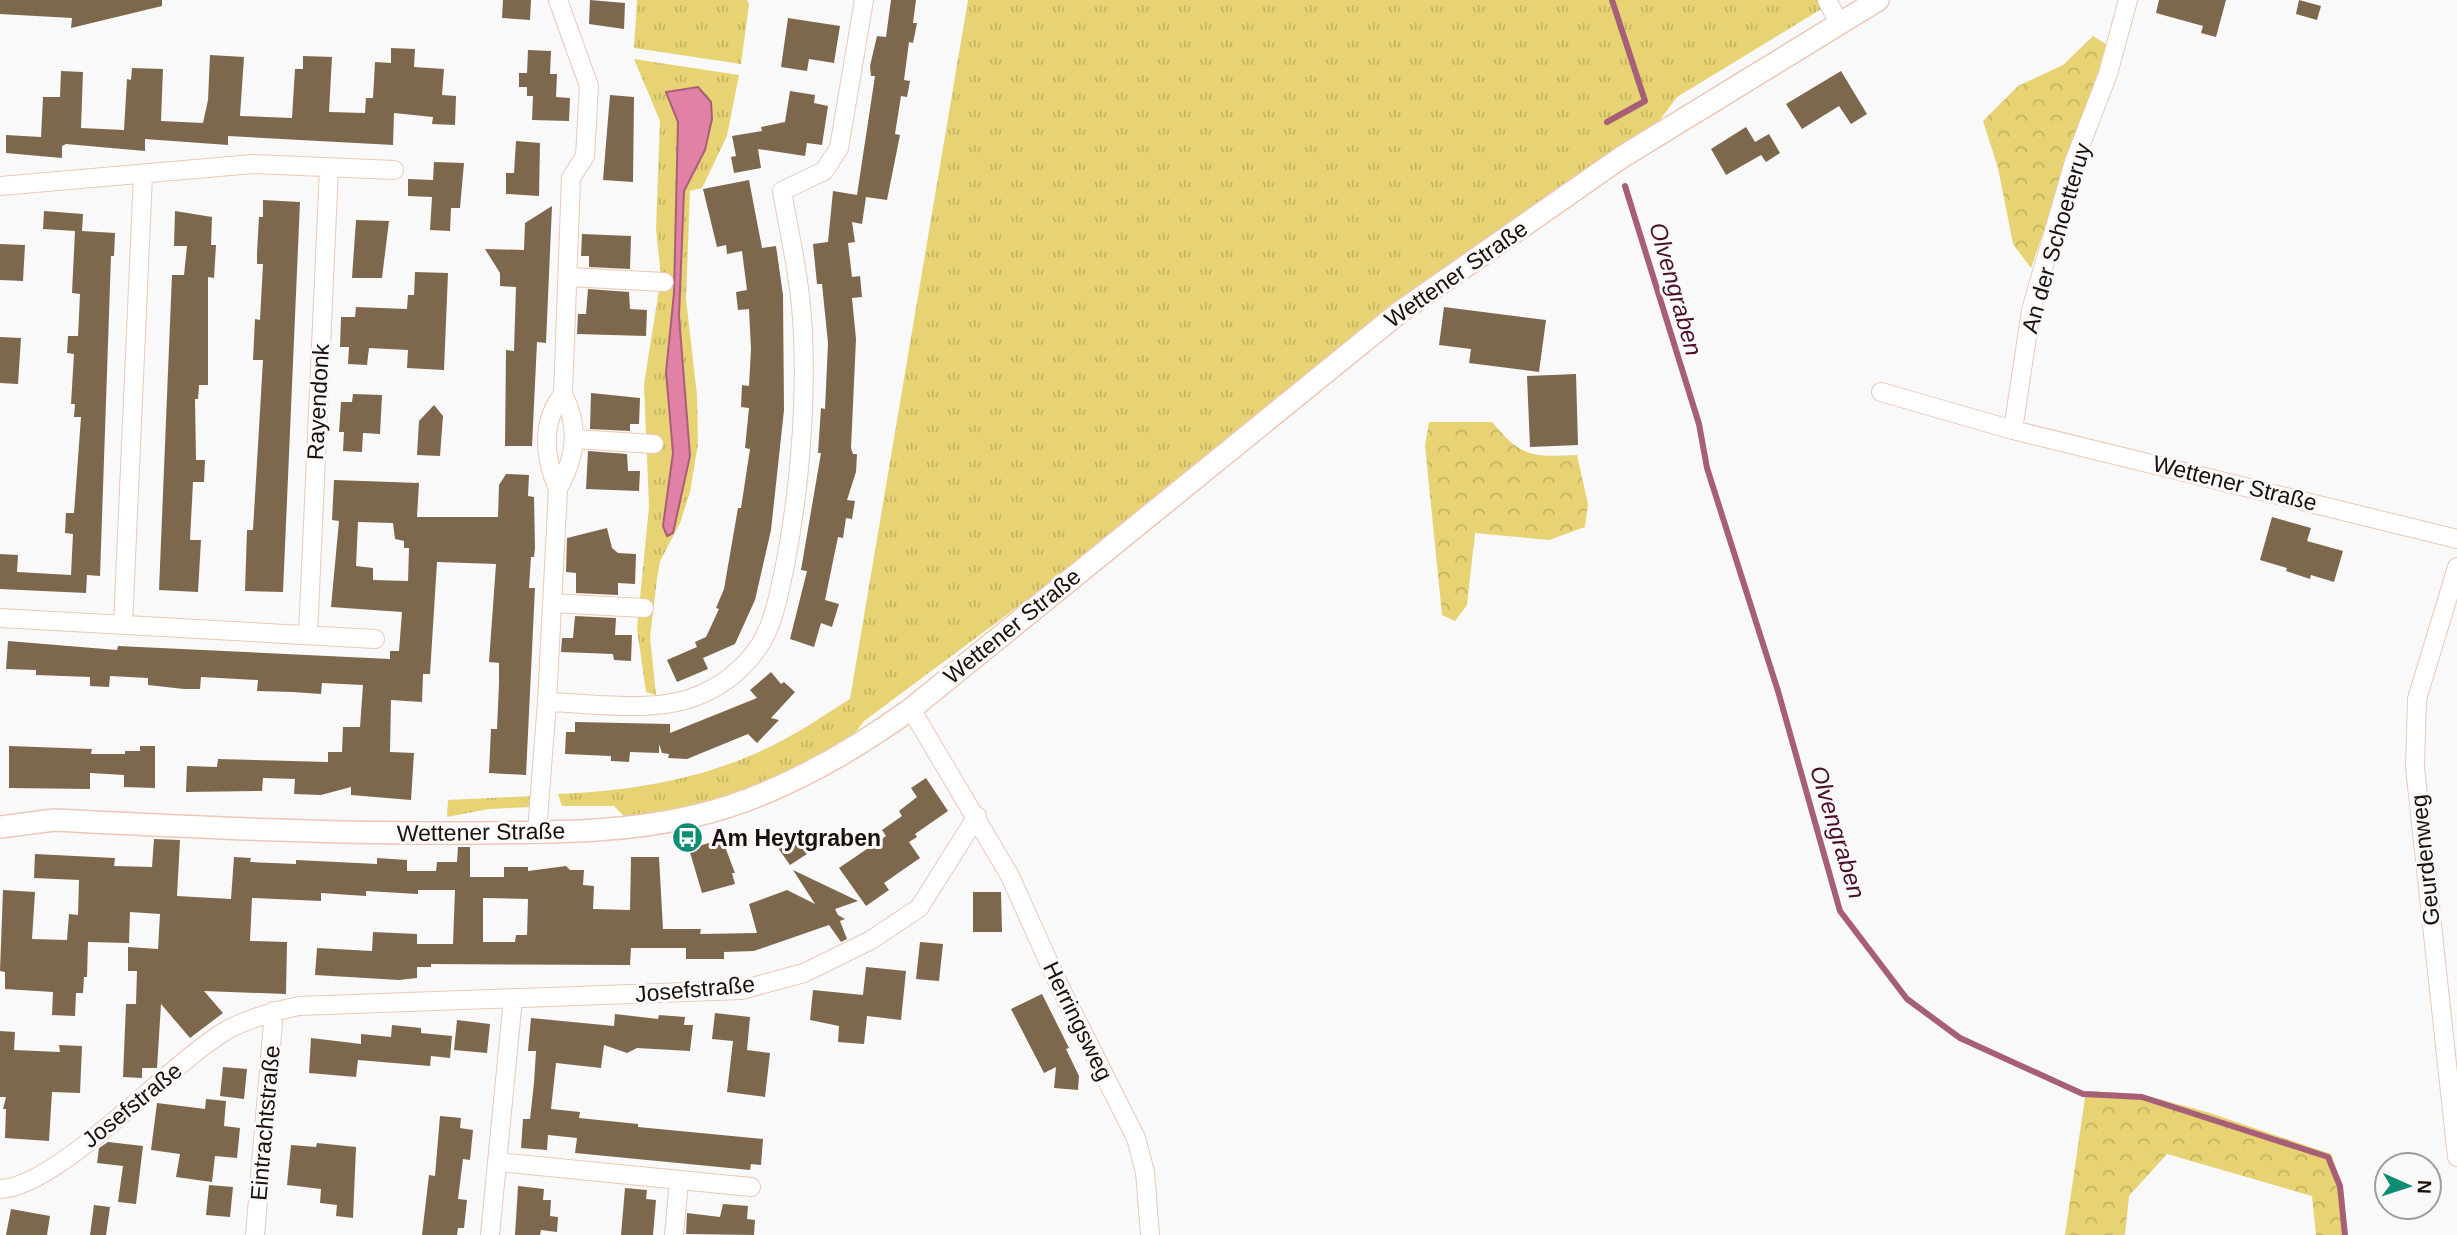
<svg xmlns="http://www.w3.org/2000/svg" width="2457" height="1235" font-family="Helvetica,sans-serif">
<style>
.grass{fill:url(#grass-tufts);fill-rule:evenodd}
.forest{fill:url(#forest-crowns)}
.water{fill:#e181a5;stroke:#a65f76;stroke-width:2}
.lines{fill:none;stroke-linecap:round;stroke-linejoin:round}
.stream{stroke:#a65f76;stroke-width:6}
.building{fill:#7e684d;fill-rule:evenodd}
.minor-casing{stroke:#ecc7b5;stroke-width:20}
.tertiary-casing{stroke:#ecc7b5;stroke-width:24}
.minor{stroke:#fff;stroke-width:18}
.tertiary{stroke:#fff;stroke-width:21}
.labels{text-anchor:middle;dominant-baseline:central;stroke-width:6;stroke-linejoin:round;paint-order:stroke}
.street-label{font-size:23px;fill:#1c100a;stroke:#f9f9f9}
.poi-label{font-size:23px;font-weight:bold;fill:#1c100a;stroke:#f9f9f9;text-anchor:start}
.water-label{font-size:24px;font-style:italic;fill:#4a0f2a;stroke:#f9f9f9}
</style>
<defs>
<pattern id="grass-tufts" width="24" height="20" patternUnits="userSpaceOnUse" patternTransform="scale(1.75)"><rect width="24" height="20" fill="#e7d373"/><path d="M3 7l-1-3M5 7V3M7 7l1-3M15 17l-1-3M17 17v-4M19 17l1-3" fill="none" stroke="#c6b462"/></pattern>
<pattern id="forest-crowns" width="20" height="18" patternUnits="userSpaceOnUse" patternTransform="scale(1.75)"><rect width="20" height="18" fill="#e7d373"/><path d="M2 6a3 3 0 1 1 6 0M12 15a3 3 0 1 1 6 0" fill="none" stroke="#c6b462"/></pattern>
</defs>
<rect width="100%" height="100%" fill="#f9f9f9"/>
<path class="grass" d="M637 0H747L749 4 741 64 634 48Z
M968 0H1819L1823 8 1677 97 1627 164 1432 299 864 721 847 744 757 786 692 807 624 816 614 806H562L558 794C635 791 712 778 781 741 805 729 827 713 850 699Z
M634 59 739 75 727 136 702 188 690 191 686 299 697 395 698 444 690 492 680 523 660 561 657 579 650 637 656 695 646 692 637 629 649 507 644 384 661 277 656 229 660 121ZM666 93 705 150 684 191 679 316 690 456 663 526 673 453 666 372 674 293 678 122Z
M534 796 530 807 489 809 447 817 448 800Z"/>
<path class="forest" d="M2093 36 2107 45 2031 268 2013 244 1998 168 1983 121 2018 86 2063 65Z
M1429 422H1492C1522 458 1532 457 1577 455L1588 504 1585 527 1549 540 1475 533 1467 605 1455 621 1442 615 1425 445Z
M2086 1091 2140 1094 2207 1112 2331 1154 2342 1185 2347 1235H2316L2312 1196 2167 1154 2129 1196 2125 1235H2065Z"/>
<path class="water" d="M698 87 711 102 712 119 705 150 684 191 679 316 690 456 673 533 667 536 663 526 673 453 666 372 674 293 678 122 666 92Z"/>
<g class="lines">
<path class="stream" d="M1607 122 1645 101 1612 0
M1625 186 1699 424 1707 468 1778 691 1840 911 1907 999 1960 1038 2083 1094 2142 1097 2328 1157 2340 1186 2345 1235"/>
</g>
<path class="building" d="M0 0H162V6L71 28 72 18 0 14Z
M503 0H531L530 20 502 18Z
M590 0 625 3 624 29 589 24Z
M891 0H916L913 23H917L913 43 909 42 904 80 910 81 907 97 901 96 895 134 900 135 887 200 866 197 862 224 852 222 855 242 848 243 852 277 860 276 862 297 852 298 856 339 851 448 853 454H857L856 472 847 500 855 501 852 519 846 518 843 538 838 537 825 600 839 604 832 627 821 623 814 647 790 639 807 571 801 570 821 453H818L821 408 825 409 828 343 822 284H817L813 244 828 242 833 191 857 195 875 76H871L870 66 877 36 886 37Z
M2159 0H2226L2216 37 2201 33 2203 26 2156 13Z
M2299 0 2321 6 2317 20 2296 14Z
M788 18 840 26 834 63 809 59 807 71 781 67Z
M391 48 415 49 414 67 444 69 442 95 456 96 455 125 432 124 433 117 394 113 393 145 228 136V145L145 139V151L66 144 62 146V158L6 153V135L41 137 43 97H60L61 71 83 72 81 128 124 130 127 79 131 80 132 68 163 69 161 121 203 123 208 100 210 55 244 57 240 116 292 118 295 69H303V56L332 57 329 112 365 113 366 98H373L375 62 391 63Z
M528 50 551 51 550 74H557L556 97 570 98 569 121 532 120 533 96H527V87H519V73H527Z
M1841 71 1867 114 1851 124 1839 106 1802 129 1786 104Z
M790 91 815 95 814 103 828 106 822 145 807 143 805 156 758 149 761 168 734 173 731 157 736 156 732 136 762 131 761 127 785 122Z
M610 95 634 97 633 182 603 180Z
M1746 127 1755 142 1769 134 1780 153 1766 162 1761 155 1726 175 1711 149Z
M516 141 540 143 539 196 506 194V173H514Z
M434 162 464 163 460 208H451L450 231 430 230 432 197 408 196V179L433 180Z
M749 180 762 248 776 246 783 295 784 410 771 530 755 600 735 644 703 658 708 669 677 682 667 660 697 647 695 642 706 637 719 609 716 608 724 589 738 508H741L750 449 745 448 749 408 741 407 742 385 749 386 751 349 749 309 738 310 736 292 747 290 742 251 727 254 726 245 717 247 703 189Z
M263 200 300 202 283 592 245 591 247 530H253L263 360H253L255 319 260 320 263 264H257V253L259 217H263Z
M552 206 546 343 537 342 532 446H505L506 350 514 351 516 287 500 286V273L485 249 524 250 525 223Z
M44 211 83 214 82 231 115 233 114 256H111L100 576 87 575 86 593 0 589V554L18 555 17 572 71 575 73 534 65 533 66 513H74L81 417H74L75 404H71L74 354 67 353 68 336H78L80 294 72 293 75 231 43 229Z
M175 211 212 217 211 245H216L214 278 208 277V385H199L198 399H195L196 460H205L204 482H193L190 540H201L198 592 159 590 172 275H184L187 246H174Z
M356 220 389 221 382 278H352Z
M582 234 631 236 630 269 589 267V256H581Z
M0 244 25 245 23 281 0 280Z
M415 272 448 273 444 370 407 368 408 350 369 348 367 365 348 364 349 347H340L341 317H355L356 307 407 309 408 295H414Z
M588 289 629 292 630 309 647 310 646 336 577 334 578 314H586Z
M1444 307 1546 320 1539 372 1469 363 1471 349 1439 345Z
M0 337 21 338 18 384 0 383Z
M1576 374 1578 445 1530 447 1527 376Z
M591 393 640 398 639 424H630V431L590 429Z
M353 394 382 395 380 434 363 433 362 452 343 451 344 432H339L341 402H352Z
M434 405 443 416 440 456 417 455 419 421Z
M588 451 627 454 628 471H640L639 491 586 489Z
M506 474 529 475 528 496 534 497 535 548 534 557H531L529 588H535L526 775 489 773 491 729H497L499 684V663L489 662 496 564 437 562 430 674H423L422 702 391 700 390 752 414 753 411 800 351 795V787L321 795 294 794 295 779 263 778 262 791 186 792 187 766 217 767 218 759 328 762V752H342L343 727H360L363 685 322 683 321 694 293 692 257 691 258 680 201 677 200 689H184L148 685V678L110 676 109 687 90 686V677L36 675V670L6 669 8 641 117 650 118 646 390 659V651H399L402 612 331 607 339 521 332 520 334 480 419 483 417 517H498L499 485ZM358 522 393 523 395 539 404 541V548H409L408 581 373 580V568L356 566Z
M2272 517 2311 528 2307 541 2343 551 2334 582 2311 575 2310 579 2286 571 2287 568 2260 560Z
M607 528 612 548 618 553 636 554 635 584 618 583V595L576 593V573L566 572 567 538Z
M575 616 616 618 615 635H632L631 661 614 660 613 654 561 652 562 638H573Z
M771 672 781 684 784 682 795 692 771 718 779 720 757 743 748 734 687 759 668 758 669 754 662 753 659 744V753L630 752 629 762 611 761V756L565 754 566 732H575V722L670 724V733L757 698 750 690Z
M9 746 92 749 91 754H125V751H140V746H155V788L124 787V775L90 773V789L9 788Z
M926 778 948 811 915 834 917 837 909 842 920 858 884 883 889 890 866 906 839 868 886 836 882 830 902 816 899 811 917 797 911 788Z
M795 837 807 854 790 865 778 848Z
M154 839 180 840 177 896 231 899 234 857 251 858 250 862 296 864V860L377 864V858L407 860V871H436L437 862H457L458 847H470V877H504V867H528V871L566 866 570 870H584L583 885 594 886 593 909 630 910 631 857H659L663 929H701L700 934 757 933 749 904 787 890 815 904 793 870 858 901 835 909 838 915 845 919 840 921 847 939 841 942 829 925 754 951 724 952V959H686V948H631L630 965 431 964V967H417V978L399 980 315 975 317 948 372 951 373 932 417 934V944H453L455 890H418V894L366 891V896L321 893V901L252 898 250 941 287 942 286 994 204 991 223 1013 190 1038 161 1004 157 1068H142V1078L123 1077 126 1004H136L137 971H128V947L158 949 160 914 130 912 129 943 88 942 87 977H84L83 993H76L75 1016 52 1015 53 992 5 989V972L0 971 3 890 35 892 32 939 67 940 69 914 78 915 79 880 34 878 35 854 115 858 114 866 152 867ZM483 898 528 899 527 935H516L515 942H483Z
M722 839 735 873H732L735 884 702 893 689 849Z
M973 892H1001L1002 932H973Z
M920 942 943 944 939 981 916 979Z
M866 967 906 971 901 1020 867 1016 864 1044 838 1042 839 1026 810 1020 813 990 863 995Z
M1042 994 1069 1048 1066 1049 1079 1076 1078 1090 1054 1088 1056 1067 1044 1073 1011 1009Z
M715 1013 750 1017 747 1050 770 1053 765 1097 727 1092 733 1041 712 1039Z
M615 1014 658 1019 659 1015 685 1017 684 1025H693L690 1051 637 1048 627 1053 604 1045 601 1068 556 1063 551 1109 580 1112 579 1118 638 1124V1127L763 1139 761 1165 751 1164 750 1170 575 1153 577 1138 548 1135 547 1150 521 1148 523 1119H530L534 1083 536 1051H528L531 1018 614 1026Z
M457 1020 490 1024 487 1053 454 1050Z
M392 1025 421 1028V1033L452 1036 450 1058 431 1056 430 1066 358 1060 356 1077 309 1073 311 1038 361 1044V1034L391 1037Z
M0 1031 15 1032 14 1050 60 1052 59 1045 82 1046 80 1093 52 1092 49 1141 5 1138 6 1109H3L6 1097H0Z
M223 1067 247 1069 244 1099 220 1096Z
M206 1099 226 1101 224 1126 240 1128 237 1158 215 1156 212 1182 176 1177 180 1154 151 1150 157 1103 205 1109Z
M440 1116 461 1118 460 1128 473 1130 470 1160 463 1159 458 1199 467 1200 464 1228H458L457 1235H422L429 1175 435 1176Z
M108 1142 143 1146 136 1204 118 1202 123 1166 97 1163 99 1148Z
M317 1143 356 1147 353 1218 336 1216 337 1205 320 1203 321 1189 287 1185 291 1145 316 1147Z
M209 1185 233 1187 230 1217 206 1215Z
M518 1186 544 1189 543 1200H551L550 1216 558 1217 557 1232 541 1230 540 1235H515Z
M625 1188 647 1190 646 1199 656 1200 653 1235H621Z
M723 1204 748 1206 747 1219 755 1220 754 1235 686 1234 687 1213 720 1217Z
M94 1205 110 1207 106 1235H90Z
M11 1209 50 1216 47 1235H6Z"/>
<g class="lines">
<defs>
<path id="minor" d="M1827 0 1839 23
M0 186 253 164 394 170
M569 277 664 282
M1881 392 2013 430 2457 539
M2013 430 2031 310 2074 162 2108 74 2128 0
M575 439 654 444
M558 489C576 457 580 427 563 394L571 178 585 156 589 86 558 0
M2457 567 2417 699 2415 767 2457 1157
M552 603 644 608
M0 618 375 639
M123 625 143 175
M308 635 329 168
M547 702 558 489C544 457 541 422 563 394
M911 709 1010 876 1058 983 1136 1138 1145 1172 1150 1235
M537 832 547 702C596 703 658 715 704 693 729 682 753 660 765 636 776 613 780 589 785 565 801 484 809 377 800 296 796 261 788 226 782 191L824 171 839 148 864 0
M498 1162 751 1187
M0 1189C59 1187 170 1063 227 1030 249 1018 275 1011 299 1006L741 990 804 973 871 940 919 908 977 816
M255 1235 274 1011
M490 1235 513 998
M674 1235 679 1181"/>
<path id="tertiary" d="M0 827 54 820C192 827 330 834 467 833 543 832 620 834 694 816 772 798 847 755 911 709L1400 312 1622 157 1878 0"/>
</defs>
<use href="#minor" class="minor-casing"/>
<use href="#tertiary" class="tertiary-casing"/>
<use href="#minor" class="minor"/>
<use href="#tertiary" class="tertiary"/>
</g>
<defs>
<symbol id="bus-disc" viewBox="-11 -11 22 22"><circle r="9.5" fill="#0d8d73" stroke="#f9f9f9"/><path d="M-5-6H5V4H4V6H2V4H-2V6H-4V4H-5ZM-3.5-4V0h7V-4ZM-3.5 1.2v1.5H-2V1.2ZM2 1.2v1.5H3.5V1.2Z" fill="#fff"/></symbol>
</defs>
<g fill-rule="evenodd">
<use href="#bus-disc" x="670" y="820" width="35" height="35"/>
</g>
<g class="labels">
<g class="street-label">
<text transform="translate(2056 238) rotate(-74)">An der Schoetteruy</text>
<text transform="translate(1456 274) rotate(-35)">Wettener Straße</text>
<text transform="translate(318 402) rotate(-87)">Rayendonk</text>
<text transform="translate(2235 483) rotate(14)">Wettener Straße</text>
<text transform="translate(1012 626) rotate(-39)">Wettener Straße</text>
<text transform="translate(481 832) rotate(-1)">Wettener Straße</text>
<text transform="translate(2425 860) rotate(-96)">Geurdenweg</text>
<text transform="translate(695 989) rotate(-5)">Josefstraße</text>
<text transform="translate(1078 1021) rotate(64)">Herringsweg</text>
<text transform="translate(132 1105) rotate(-39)">Josefstraße</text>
<text transform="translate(265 1123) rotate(-85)">Eintrachtstraße</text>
</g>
<g class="poi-label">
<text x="711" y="838">Am Heytgraben</text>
</g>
<g class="water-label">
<text transform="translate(1676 289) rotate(74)">Olvengraben</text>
<text transform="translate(1838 832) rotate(73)">Olvengraben</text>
</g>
</g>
<g transform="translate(2408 1186) rotate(93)"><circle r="33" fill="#f9f9f9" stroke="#a19c99" stroke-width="2"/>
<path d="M0-5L12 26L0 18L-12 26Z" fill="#0d8d73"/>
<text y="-10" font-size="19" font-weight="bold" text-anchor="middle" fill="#1c100a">N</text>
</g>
</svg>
